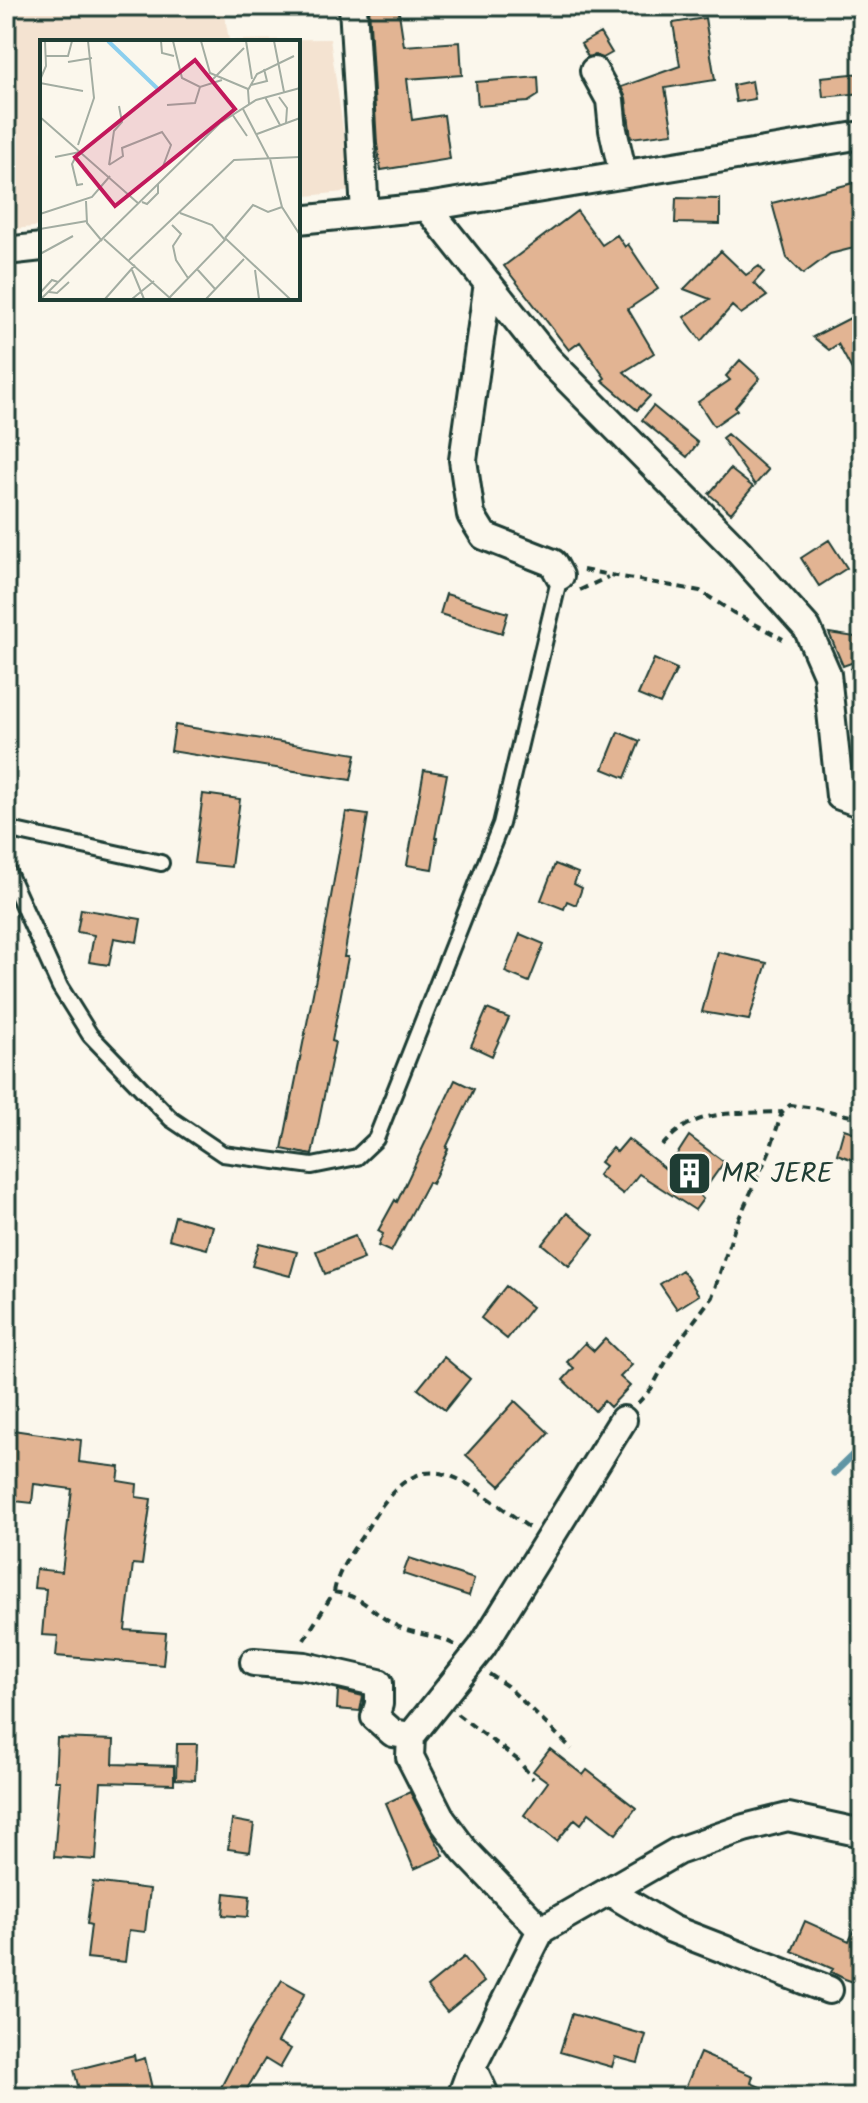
<svg xmlns="http://www.w3.org/2000/svg" width="868" height="2103" font-family="Kalam,sans-serif">
<style>
.built{fill:#f4e3d1}
.lines{fill:none;stroke-linecap:round;stroke-linejoin:round}
.stream{stroke:#6095a4;stroke-width:7}
.building{fill:#e2b493;stroke:#1f3d34;stroke-width:2}
.lane-casing{stroke:#1f3d34;stroke-width:20}
.street-casing{stroke:#1f3d34;stroke-width:32}
.path{stroke:#1f3d34;stroke-width:4;stroke-dasharray:8 6;stroke-linecap:butt}
.lane{stroke:#fbf7ec;stroke-width:14}
.street{stroke:#fbf7ec;stroke-width:26}
.labels{text-anchor:middle;dominant-baseline:central;stroke-width:6;stroke-linejoin:round;paint-order:stroke}
.poi-label{font-size:28px;fill:#1f3d34;stroke:#fbf7ec;text-anchor:start}
.inset-river{fill:none;stroke:#8ccfee;stroke-width:4}
.inset-road{fill:none;stroke:#a3ada2;stroke-width:2}
.view{fill:#c2185b;fill-opacity:0.15;stroke:#c2185b;stroke-width:4}
.inset-edge{fill:none;stroke:#1f3d34;stroke-width:4}
</style>
<rect width="100%" height="100%" fill="#fbf7ec"/>
<filter id="ink" filterUnits="userSpaceOnUse"><feTurbulence type="fractalNoise" baseFrequency=".0125" numOctaves="2"/><feDisplacementMap in="SourceGraphic" scale="16" xChannelSelector="R" yChannelSelector="G"/><feConvolveMatrix kernelMatrix="1 2 1 2 8 2 1 2 1" color-interpolation-filters="sRGB"/></filter>
<g filter="url(#ink)">
<path class="built" d="M6 6H223L229 40 330 39 352 191 298 197V42H42V226L6 230Z"/>
<g class="lines">
<path class="stream" d="M834 1473 862 1446"/>
</g>
<path class="building" d="M369 6H398L404 46 460 42 462 75 407 79 412 120 444 115 450 159 381 170 377 144Z
M705 18 715 80 665 88 673 133 631 138 626 98 621 87 680 66 673 23Z
M600 33 612 53 603 58 595 55 588 57 581 44Z
M862 73V93L823 97 821 77Z
M538 77 539 95 528 102 478 106 476 82Z
M752 81 755 99 736 102 733 85Z
M858 182 862 200V246L830 254 803 274 787 258 772 203Z
M676 198 720 199V224L675 223Z
M577 211 602 245 617 235 625 247 628 244 658 289 628 309 654 353 624 372 650 396 637 410 602 380 605 378 580 342 569 350 504 266Z
M721 251 746 275 759 266 764 272 754 283 767 296 741 314 732 306 701 341 684 317 710 299 684 289Z
M862 312V388L838 344 829 350 813 337Z
M740 360 760 378 735 407 737 410 714 426 698 402 730 380 726 376Z
M653 406 698 443 687 457 642 420Z
M727 434 768 470 755 485 722 438Z
M730 469 753 487 731 513 709 494Z
M829 540 847 568 819 586 801 558Z
M446 594 508 613 502 633 440 614Z
M829 633 862 638V659L843 666Z
M654 659 677 669 660 704 638 695Z
M175 725 356 754 351 780 171 751Z
M618 732 640 741 625 778 603 769Z
M424 770 447 774 435 838H437L432 869 407 865Z
M203 794 240 799 231 867 194 863Z
M346 812 368 815 344 957H348L332 1041 335 1042 312 1155 282 1149 321 953Z
M555 864 578 873 574 884 582 888 576 905 567 901 564 909 541 900Z
M81 909 141 919 137 942 114 938 109 965 89 962 94 935 77 932Z
M520 934 544 944 529 982 505 972Z
M718 952 767 963 749 1020 702 1012Z
M487 1009 509 1018 492 1056 471 1046Z
M455 1080 474 1089 446 1148 448 1149 432 1184 428 1182 391 1252 378 1246 383 1234 378 1231 395 1200 397 1202Z
M844 1129 862 1135V1163L837 1154Z
M689 1136 724 1162 700 1196 703 1199 695 1210 639 1174 623 1194 598 1175 605 1166 600 1162 612 1148 617 1152 628 1139 667 1170Z
M567 1213 594 1235 569 1266 542 1244Z
M175 1216 213 1226 207 1249 169 1239Z
M355 1236 364 1259 325 1274 316 1251Z
M259 1243 297 1252 290 1276 252 1266Z
M682 1270 699 1295 677 1309 660 1284Z
M506 1286 532 1307 507 1339 481 1318Z
M605 1339 632 1365 620 1377 630 1386 610 1407 604 1401 595 1411 563 1380 574 1368 567 1362 585 1343 594 1351Z
M444 1357 470 1379 445 1410 418 1389Z
M515 1401 549 1433 500 1486 466 1455Z
M13 1430 81 1440 79 1462 120 1467 118 1481 137 1484 136 1497 151 1499 142 1565 133 1564 125 1630 166 1633 163 1665 56 1656 58 1636 42 1635 46 1589 34 1588 36 1569 62 1572 72 1489 34 1484 32 1503 6 1500V1474L8 1475Z
M409 1558 474 1579 469 1596 403 1574Z
M338 1690 363 1696 360 1711 337 1709Z
M57 1738 114 1740 113 1764 174 1766V1784L101 1782 96 1860 54 1857 60 1781H55Z
M177 1744H197L195 1780 176 1779Z
M550 1749 583 1775 587 1770 636 1808 616 1834 589 1813 581 1824 575 1819 557 1841 524 1815 548 1782 533 1771Z
M410 1792 444 1856 414 1869 386 1803Z
M232 1820 254 1824 250 1852 228 1849Z
M93 1882 150 1889 145 1932 129 1930 125 1962 87 1958 91 1925 87 1924Z
M225 1893 250 1896 248 1917 223 1915Z
M862 1916V1985L845 1979 831 1972 833 1969 792 1951 805 1921 849 1941Z
M464 1957 484 1982 447 2012 427 1987Z
M282 1980 305 1993 278 2042 291 2049 280 2068 265 2059 242 2097H216L249 2033Z
M572 2014 646 2035 638 2063 615 2057 612 2067 560 2052Z
M700 2053 753 2076 751 2083 783 2097H698L684 2091Z
M134 2055 135 2061 145 2058 154 2097H81L74 2070Z"/>
<g class="lines">
<defs>
<path id="lane" d="M6 829 161 863
M6 868 60 987 90 1035 171 1119 223 1154 312 1166 357 1157 376 1139 501 824 560 576"/>
<path id="street" d="M353 6 365 213
M594 71 610 100 613 130 623 174
M427 207 549 360 738 551 807 628 827 674 840 796 862 804
M298 220 427 207 862 135
M6 251 42 247
M488 283 463 460 471 515 484 536 553 563 560 576
M254 1662 305 1666 379 1683V1704L375 1717 393 1733 411 1736
M608 1891 672 1929 829 1990
M541 1930 465 1851 442 1820 410 1757 411 1736 482 1647 623 1420
M472 2067 486 2097
M461 2097 472 2067 541 1930 678 1851 744 1828 788 1817 862 1833"/>
</defs>
<use href="#lane" class="lane-casing"/>
<use href="#street" class="street-casing"/>
<path class="path" d="M583 570 700 591 734 613 783 639
M580 590 608 577
M850 670 862 668
M662 1146C695 1107 735 1114 782 1112
M638 1403 651 1389 673 1349 712 1297 735 1227 770 1150 782 1112 790 1105 816 1108 859 1118
M334 1592C338 1568 355 1548 368 1527 423 1432 461 1480 530 1528
M304 1640 334 1592C366 1597 369 1611 395 1625 413 1635 436 1634 455 1645
M489 1674 507 1686 572 1749
M457 1714 518 1760 533 1779"/>
<use href="#lane" class="lane"/>
<use href="#street" class="street"/>
</g>
</g>
<defs>
<symbol id="building-square" viewBox="-11 -11 22 22"><rect x="-9" y="-9" width="18" height="18" rx="4" fill="#1f3d34" stroke="#fbf7ec"/><path d="M-4-6H4V6H1V3H-1V6H-4ZM-2.5-4.3h1.7v1.8h-1.7ZM.8-4.3h1.7v1.8H.8ZM-2.5-1h1.7V.8h-1.7ZM.8-1h1.7V.8H.8Z" fill="#fff"/></symbol>
</defs>
<g fill-rule="evenodd">
<use href="#building-square" x="664" y="1148" width="51" height="51"/>
</g>
<g class="labels">
<g class="poi-label">
<text x="721" y="1174">MR JERE</text>
</g>
</g>
<g transform="translate(40 40)">
<rect width="260" height="260" fill="#fbf7ec"/>
<path class="inset-river" d="M68 1 120 51"/>
<path class="inset-road" d="M121 1 122 13 134 16M133 1 142 38 160 47 182 40M161 1 170 33 208 49M206 1 212 39M234 1 244 52M5 16H28L32 1M28 22 52 18M173 39 204 8M0 40 6 26 5 1M0 43 43 51M211 45 227 41 224 29M225 57 240 85M239 57 247 68 246 83M209 64 208 50 217 34 254 16M127 65 155 63 160 47M203 69 229 119M192 74 207 96M0 77 99 164M217 94 260 78M38 105 54 58 48 1M38 112 32 124 37 145 43 144M15 117 40 112M230 119 242 167 260 195M69 125 83 116 82 108 122 92 131 105 122 129M69 125 74 91 82 82 79 66M46 161 47 183 62 201M102 162 107 164 118 153V144M0 174 52 157 70 136M132 185 141 194 133 206 136 220 148 238M0 189 47 181M185 198 250 259M185 198 213 165 228 172 242 167M64 199 131 259M0 214 33 196M89 220 194 120 260 117M157 229 176 250M92 230 104 259M215 230 219 259M9 252 17 253 29 242M0 253 12 240 18 242M130 257 185 200 172 185 140 173M1 259 180 83 216 60 260 48M65 259 95 225M92 259 114 241M166 259 204 219"/>
<path class="view" d="M155 20 195 69 75 166 35 117Z"/>
<rect width="260" height="260" class="inset-edge"/>
</g>
<rect width="868" height="2103" fill="none" stroke="#fbf7ec" stroke-width="32"/>
<rect x="16" y="16" width="836" height="2071" fill="none" stroke="#1f3d34" stroke-width="3" filter="url(#ink)"/>
</svg>
